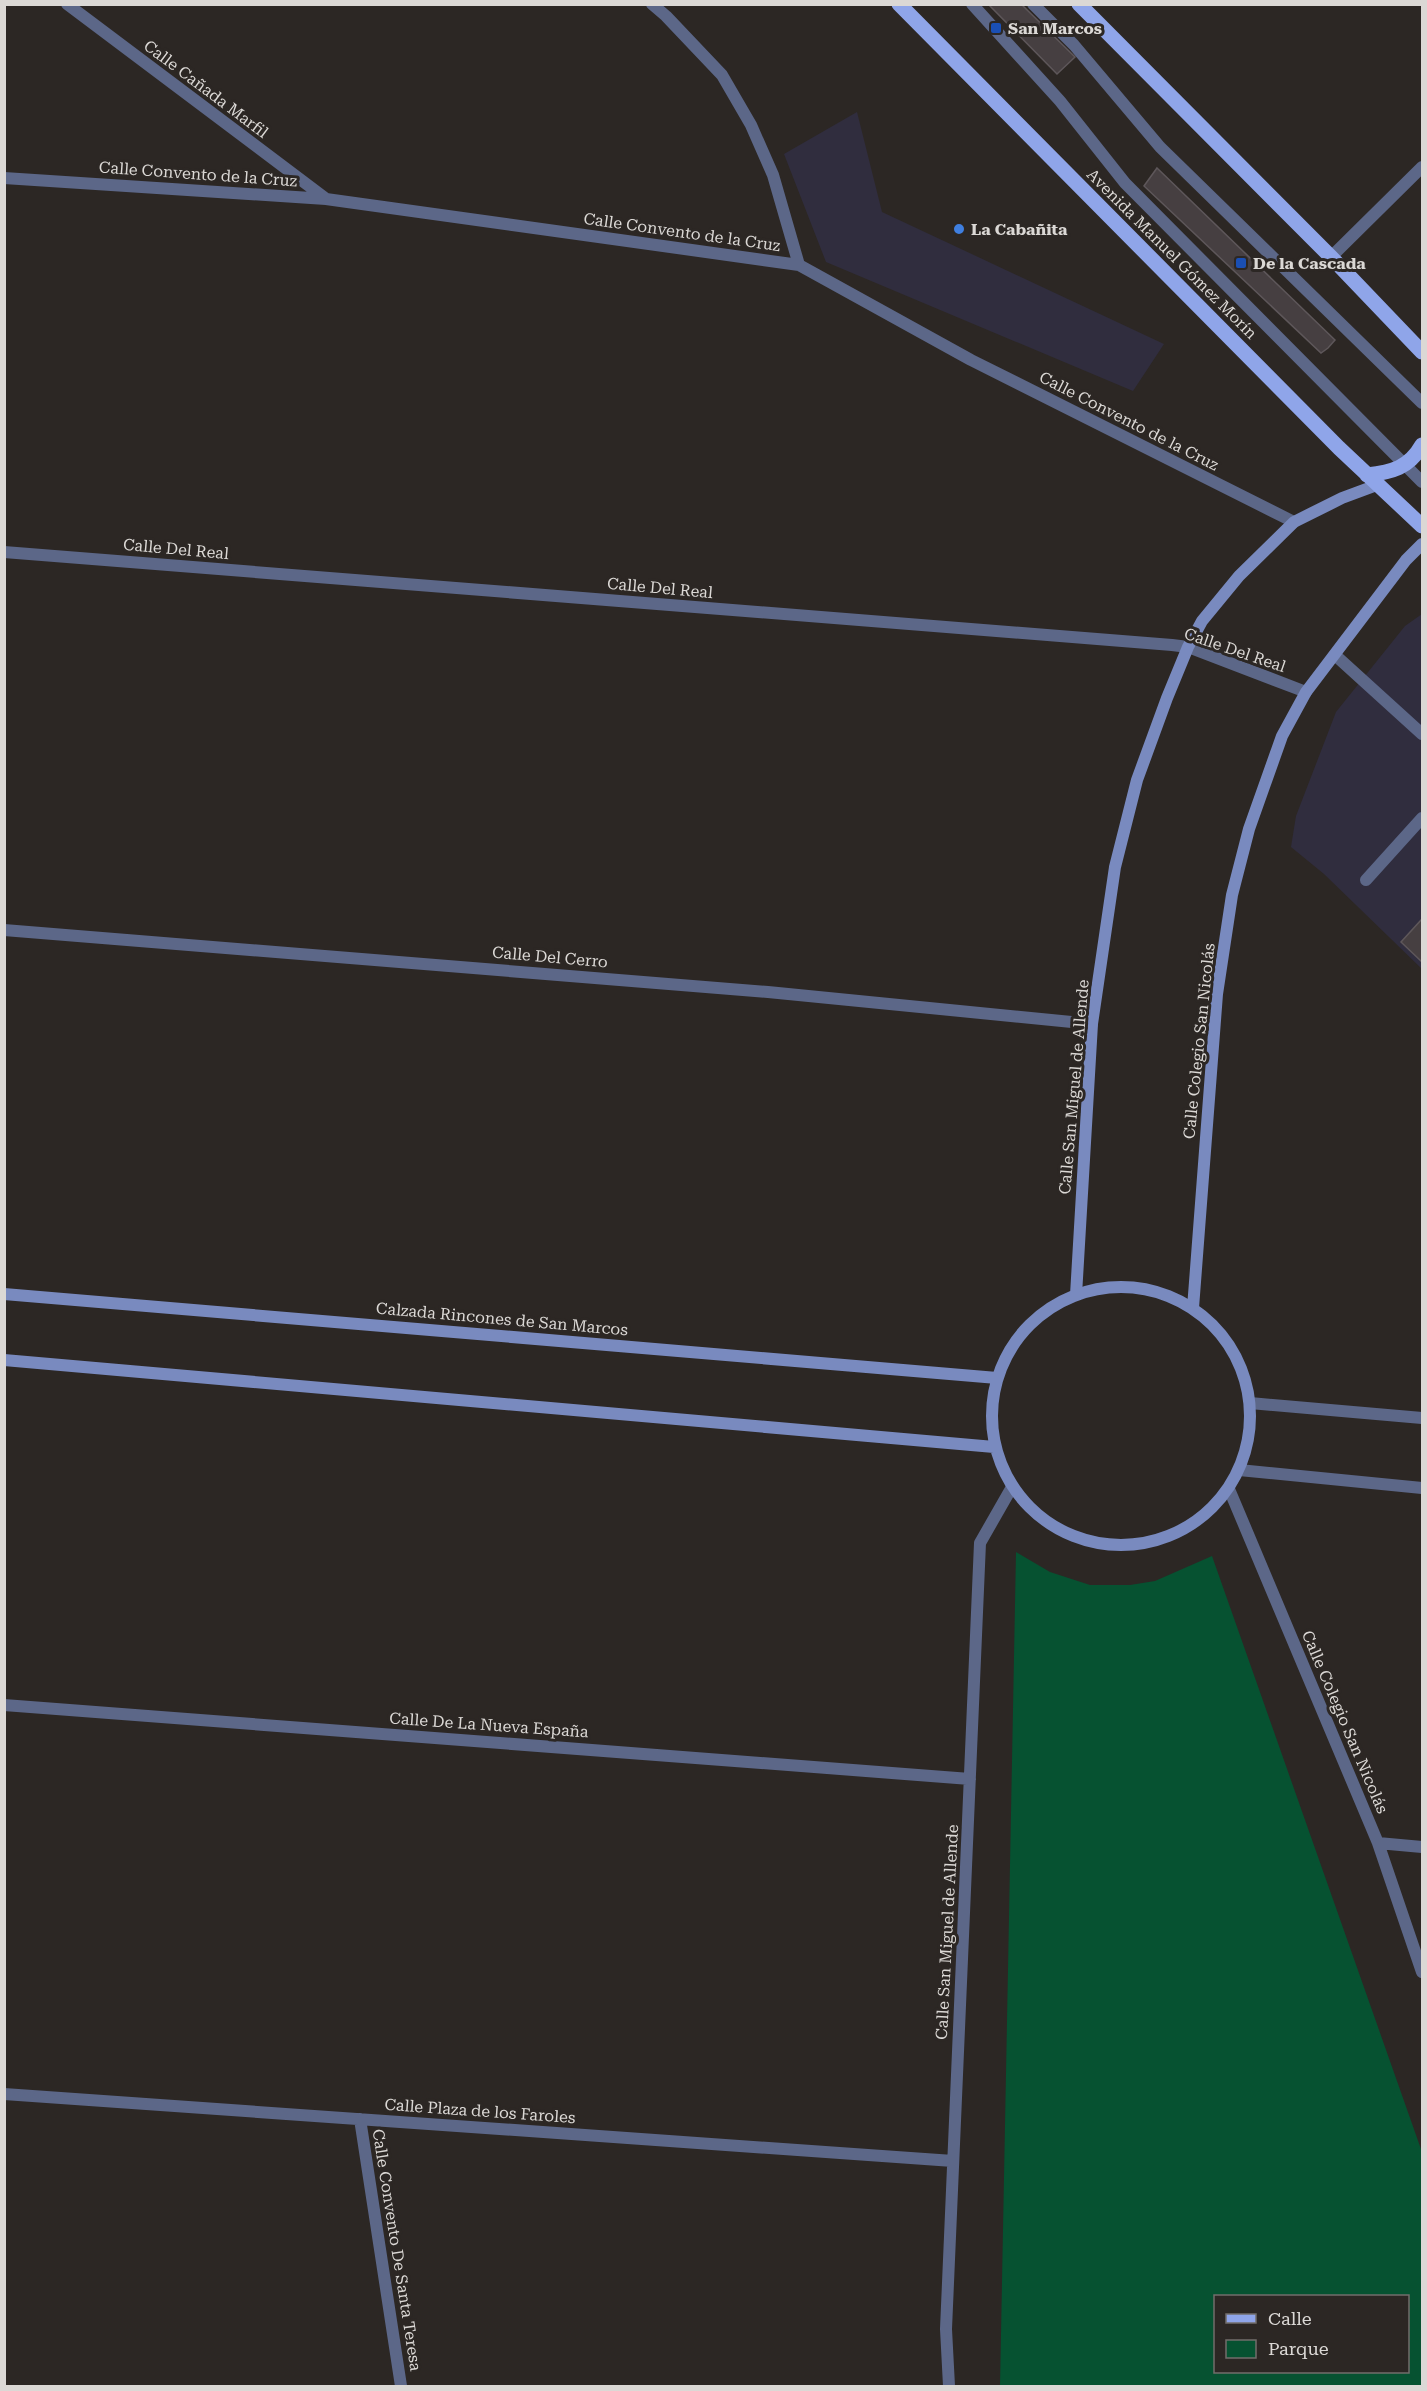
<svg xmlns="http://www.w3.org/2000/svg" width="1427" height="2391" font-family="'Roboto Serif',serif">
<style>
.commercial{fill:#302d3e}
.green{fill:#065231;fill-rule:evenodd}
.building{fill:#463f41;stroke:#5e575a;stroke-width:1.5}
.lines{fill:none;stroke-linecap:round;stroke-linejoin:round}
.lane{stroke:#5c6788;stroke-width:12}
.street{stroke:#5c6788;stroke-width:12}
.secondary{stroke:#798abf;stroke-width:12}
.primary{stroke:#8fa5e9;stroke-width:15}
.transit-dot{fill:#1a4fb4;stroke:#2c2724;stroke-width:2}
.shop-dot{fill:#3f7fe0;stroke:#2c2724;stroke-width:2}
.labels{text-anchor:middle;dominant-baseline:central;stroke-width:6;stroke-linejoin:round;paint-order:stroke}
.poi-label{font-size:16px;font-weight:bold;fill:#dbd8d5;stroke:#2c2724;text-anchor:start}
.street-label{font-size:16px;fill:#dbd8d5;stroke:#2c2724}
</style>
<rect width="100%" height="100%" fill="#2c2724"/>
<path class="commercial" d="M857 112 882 212 1164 344 1133 391 826 262 784 154Z
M1422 614V969L1324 874 1291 847 1296 816 1336 712 1405 626Z"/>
<path class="green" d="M1016 1552 1050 1572 1090 1585H1130L1155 1581 1212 1556 1422 2152V2386H1000ZM1216 2296H1408V2372H1216Z"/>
<path class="building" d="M988 4H1021L1075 57 1057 74Z
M1157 168 1335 340 1328 348 1321 353 1144 186Z
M1422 919V962L1401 942Z"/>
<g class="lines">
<path class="lane" d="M972 4 1060 101 1125 183 1422 482
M1033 4 1074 45 1160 147 1422 403
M1335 655 1422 734
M1366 880 1422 818"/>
<path class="street" d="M67 4 325 198
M652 4 666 16 722 75 751 125 773 175 799 265
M4 178 326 199 799 265 971 360 1294 522
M1331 257 1422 167
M4 552 1172 645 1188 647 1306 692
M4 930 768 992 1092 1024
M1250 1403 1422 1418
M1239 1470 1422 1488
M1229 1489 1378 1843 1422 1972
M4 1705 970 1779
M1378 1843 1422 1847
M4 2094 953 2161
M360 2119 401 2386
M949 2386 946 2329 980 1543 1012 1487"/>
<path class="secondary" d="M992 1416a129 129 0 1 1 258 0a129 129 0 1 1-258 0Z
M4 1294 997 1378
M1076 1295 1092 1024 1115 867 1137 780 1167 698 1188 647 1202 621 1239 576 1294 522 1342 498 1377 485
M1193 1308 1217 994 1232 895 1249 829 1282 736 1306 692 1406 560 1422 544
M4 1360 994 1447"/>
<path class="primary" d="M899 4 1339 448 1422 526
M1079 4 1331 257 1422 352
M1367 475C1392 472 1409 468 1422 445"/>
</g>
<g class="transit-dot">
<rect x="990" y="22" width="12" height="12" rx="3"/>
<rect x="1235" y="257" width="12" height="12" rx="3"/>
</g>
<circle class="shop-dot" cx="959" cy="229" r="6"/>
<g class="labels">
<g class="poi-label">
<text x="1008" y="28">San Marcos</text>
<text x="971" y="229">La Cabañita</text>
<text x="1253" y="263">De la Cascada</text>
</g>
<g class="street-label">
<text transform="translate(206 89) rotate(37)">Calle Cañada Marfil</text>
<text transform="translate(198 174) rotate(4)">Calle Convento de la Cruz</text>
<text transform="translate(682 232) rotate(8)">Calle Convento de la Cruz</text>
<text transform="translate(1172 254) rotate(45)">Avenida Manuel Gómez Morín</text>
<text transform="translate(1129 421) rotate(27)">Calle Convento de la Cruz</text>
<text transform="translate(176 549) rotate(5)">Calle Del Real</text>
<text transform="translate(660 588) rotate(5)">Calle Del Real</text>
<text transform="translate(1235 650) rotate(19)">Calle Del Real</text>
<text transform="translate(550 957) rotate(5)">Calle Del Cerro</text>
<text transform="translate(1199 1041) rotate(-84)">Calle Colegio San Nicolás</text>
<text transform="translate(1074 1087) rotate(-85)">Calle San Miguel de Allende</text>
<text transform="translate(502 1319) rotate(5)">Calzada Rincones de San Marcos</text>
<text transform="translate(1345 1722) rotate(67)">Calle Colegio San Nicolás</text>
<text transform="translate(489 1725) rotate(4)">Calle De La Nueva España</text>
<text transform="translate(947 1932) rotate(-87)">Calle San Miguel de Allende</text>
<text transform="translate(480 2111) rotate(4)">Calle Plaza de los Faroles</text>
<text transform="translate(397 2250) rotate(81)">Calle Convento De Santa Teresa</text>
</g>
</g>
<rect width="1427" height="2391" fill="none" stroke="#dbd8d5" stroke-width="12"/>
<rect x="1214" y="2295" width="195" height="78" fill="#2c2724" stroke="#726e6b" stroke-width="1.5"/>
<rect x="1226" y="2314" width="30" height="9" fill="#8fa5e9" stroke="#726e6b" stroke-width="1.5"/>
<text x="1268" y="2325" font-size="18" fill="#dbd8d5">Calle</text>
<rect x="1226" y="2340" width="30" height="18" fill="#065231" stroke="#726e6b" stroke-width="1.5"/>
<text x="1268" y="2355" font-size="18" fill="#dbd8d5">Parque</text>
</svg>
